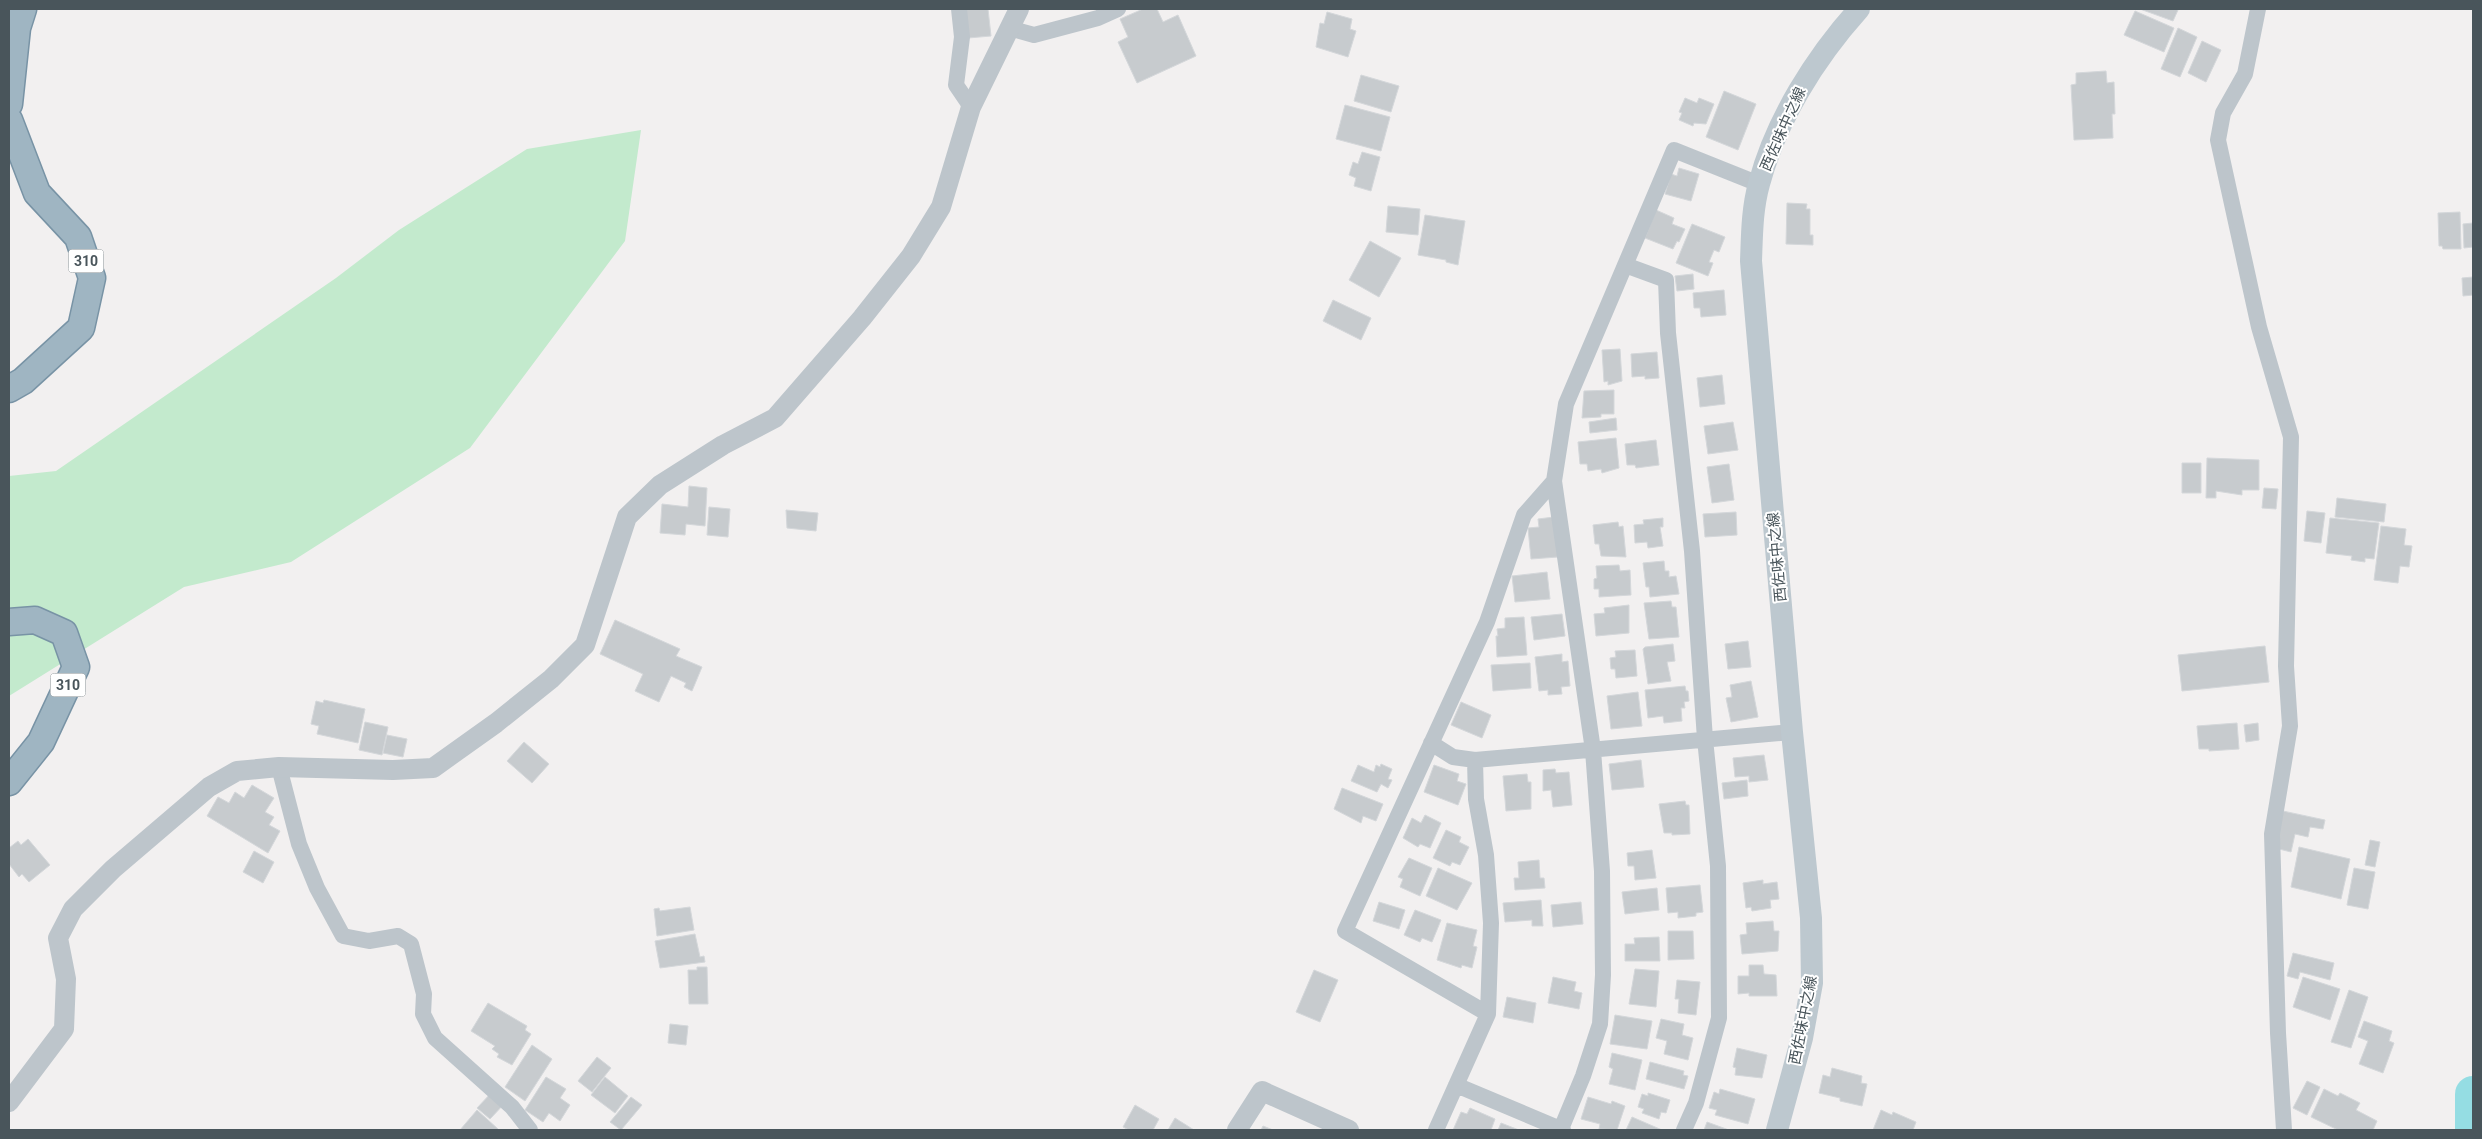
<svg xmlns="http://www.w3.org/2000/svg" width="2482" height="1139" font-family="Roboto,'Noto Sans JP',sans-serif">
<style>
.green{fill:#c3eacd}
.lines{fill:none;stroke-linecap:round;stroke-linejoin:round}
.river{stroke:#95dde3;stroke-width:36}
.building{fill:#c7cbce;stroke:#d4d7da}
.trunk-casing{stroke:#7893a5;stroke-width:29}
.minor{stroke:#bdc5cb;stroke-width:16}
.tertiary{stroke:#bdc5cb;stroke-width:20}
.secondary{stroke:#bdc8cf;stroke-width:22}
.trunk{stroke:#9fb5c2;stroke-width:26}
.labels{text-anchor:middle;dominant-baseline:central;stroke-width:4;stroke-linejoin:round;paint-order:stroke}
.shield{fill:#fff;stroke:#80888c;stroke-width:1}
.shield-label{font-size:14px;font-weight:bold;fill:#49555b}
.street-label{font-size:15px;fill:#49555b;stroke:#fff}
</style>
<rect width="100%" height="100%" fill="#f2f0f0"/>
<path class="green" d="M641 130 625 241 470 448 291 562 184 587 9 696V476L56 471 336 278 399 230 527 149Z"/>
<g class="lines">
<path class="river" d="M2473 1130V1094"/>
</g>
<path class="building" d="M965 9H988L991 36 968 38Z
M1143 9H1157L1163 22 1178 15 1196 56 1137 83 1118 42 1128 37 1120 19Z
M2140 9H2175L2178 10 2173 21Z
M2135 11 2174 28 2164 52 2124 35Z
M1327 12 1352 19 1350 29 1356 31 1348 57 1316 47 1320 23 1324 24Z
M2178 28 2197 37 2180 77 2161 69Z
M2202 41 2221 50 2206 82 2188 73Z
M2106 71 2107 83 2114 82 2115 114H2112L2113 138 2074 140 2071 85 2076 84V73Z
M1361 75 1399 86 1391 112 1354 101Z
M1724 91 1756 104 1738 150 1706 137Z
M1685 98 1697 103 1699 98 1714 104 1706 124 1694 123 1693 126 1679 120 1682 113 1679 112Z
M1345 105 1390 117 1381 151 1336 139Z
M1362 152 1380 157 1371 191 1354 186 1356 178 1349 175 1353 162 1358 164Z
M1679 168 1699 174 1691 201 1665 194 1671 174 1677 176Z
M1787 203 1807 204 1806 209H1810V235H1813V245L1786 244Z
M1388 206 1420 209 1418 235 1386 232Z
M1656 210 1674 218 1672 224 1685 229 1679 242 1677 241 1673 249 1645 238Z
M2460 212 2461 249H2443L2442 246H2439L2438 213Z
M1425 215 1465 221 1458 265 1446 262V260L1418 255Z
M2473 223V247L2464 248 2463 224Z
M1692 224 1725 237 1719 252 1714 250 1709 262 1713 263 1708 276 1676 263Z
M1370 241 1401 258 1379 297 1349 280Z
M1693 274 1694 289 1677 291 1675 276Z
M2473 277V295L2463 296 2462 278Z
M1724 290 1726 315 1701 317 1700 308H1694L1693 293Z
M1333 300 1371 318 1361 340 1323 321Z
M1620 349 1622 381 1608 385V381L1604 382 1602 350Z
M1657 352 1659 378 1645 379V376L1632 377 1631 354Z
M1722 375 1725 404 1700 407 1697 378Z
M1614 390V414H1601V417L1582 418 1584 391Z
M1616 418 1617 430 1590 433 1589 422Z
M1733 422 1738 450 1708 454 1704 426Z
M1616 438 1619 468 1602 473 1601 469 1588 471 1587 464H1580L1578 442Z
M1656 440 1659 465 1636 468 1635 465H1627L1625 444Z
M2207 458 2259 460V490H2242V495L2216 491V498H2206Z
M2182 463H2201V493H2182Z
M1729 464 1734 500 1712 503 1707 467Z
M689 486 707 488 705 526 686 524 685 535 660 533 662 504 688 507Z
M2264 488 2278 489 2276 509 2262 508Z
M2337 498 2386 504 2384 522 2335 517Z
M709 507 730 509 728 537 707 535Z
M786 510 818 513 816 531 787 528Z
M2307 511 2325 513 2321 543 2304 541Z
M1736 512 1737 535 1705 537 1703 514Z
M1554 517 1558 557 1531 559 1528 528 1539 527 1538 519Z
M1663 518V527H1660L1663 546 1648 548 1647 542 1635 543 1634 525 1644 524 1643 520Z
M2330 518 2379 523 2374 559 2365 558V562L2351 560 2352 556 2326 553Z
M1618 522 1619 527 1623 526 1626 557 1601 556 1599 544H1595L1593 525Z
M2381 526 2406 529 2404 545 2412 546 2409 567 2400 566 2398 583 2374 580Z
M1664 561 1665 571H1669V577L1676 576 1679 594 1650 597 1649 587H1646L1643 563Z
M1619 565 1620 571 1630 570 1631 595 1599 597V589H1594V579L1597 578 1596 566Z
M1547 572 1550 599 1515 602 1512 576Z
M1671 601 1672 607H1676L1679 637 1649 639 1644 603Z
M1629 605V633L1596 636 1594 614 1605 613 1604 608Z
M1562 614 1565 636 1534 640 1531 617Z
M1524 617 1527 655 1497 657 1496 636H1498L1497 629 1505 628V618Z
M615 620 680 649 676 656 702 667 692 691 684 687 686 683 671 676 659 702 635 691 643 674 600 654Z
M1748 641 1751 667 1728 669 1725 644Z
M1673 644 1675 661 1667 662 1671 681 1648 684 1643 649 1645 647Z
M2265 646 2269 682 2182 691 2178 655Z
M1635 650 1637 676 1616 678 1615 669H1611L1610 658 1616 657 1615 651Z
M1562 654V662L1568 661 1570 686 1561 687 1562 694 1548 695V690L1539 691 1535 657Z
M1530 663 1531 688 1493 691 1491 665Z
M1751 681 1758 717 1731 722 1726 698 1732 697 1730 685Z
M1685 686 1686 691H1688L1689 701 1684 702 1685 708H1681L1682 721 1664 723 1663 716 1648 718 1645 690Z
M1638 692 1642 726 1611 729 1607 696Z
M324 700 365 709 358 743 317 734 319 726 311 724 316 701 323 703Z
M1461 702 1491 715 1482 738 1451 725Z
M365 722 388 727 382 755 359 750Z
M2237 723 2239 749 2209 751V749H2199L2197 726Z
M2258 723 2259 740 2246 742 2244 725Z
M387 735 407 739 403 757 383 753Z
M524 742 549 764 532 783 507 761Z
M1764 755 1768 780 1749 782V776L1735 777 1733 758Z
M1641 760 1644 787 1612 790 1609 764Z
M1381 764 1392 769 1388 779 1392 780 1388 788 1381 784 1377 792 1351 781 1358 765 1374 772 1376 765 1380 767Z
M1434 765 1459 774 1457 781 1466 784 1458 805 1424 792Z
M1555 769 1556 773 1569 772 1572 805 1553 807 1551 790 1543 791V770Z
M1527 774 1528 782H1531V809L1506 811 1503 776Z
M1747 780 1748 796 1724 799 1722 783Z
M252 785 274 798 265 812 274 817 269 825 280 831 268 853 207 816 218 797 229 803 235 792 244 798Z
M1342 788 1383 804 1376 821 1363 816 1361 823 1334 809Z
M1685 801 1686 805H1689L1690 834 1672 835V833H1664L1659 804Z
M2283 811 2325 820 2323 829 2310 827 2308 837 2295 834 2291 852 2275 848Z
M1425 815 1441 823 1430 848 1420 844 1418 847 1403 838 1412 818 1421 823Z
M1446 830 1461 837 1459 842 1469 847 1460 865 1452 862 1450 866 1433 858Z
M28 839 50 865 29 882 22 874 19 877 9 864V848L18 841 21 845Z
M2370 840 2380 842 2375 867 2365 865Z
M2299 847 2350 859 2341 899 2291 887Z
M1652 850 1656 878 1635 880 1634 866H1628L1627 853Z
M254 851 274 862 263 883 243 872Z
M1409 858 1432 868 1420 896 1400 887 1403 879 1398 877Z
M1539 860 1540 878H1544L1545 888 1515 890 1514 878H1519L1518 862Z
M1438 868 1472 883 1457 910 1426 896Z
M2354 868 2375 872 2368 909 2347 905Z
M1763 880V884L1777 882 1779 899 1770 900 1771 908 1752 911 1751 907 1746 908 1743 883Z
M1700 885 1703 912 1696 913V916L1678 918V912L1668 913 1666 888Z
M1657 888 1659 910 1625 914 1622 892Z
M1541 900 1543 926H1532V920L1505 922 1503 903Z
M1379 902 1405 910 1399 929 1373 921Z
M1581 902 1583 924 1553 927 1551 905Z
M690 907 694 930 657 936 654 909 659 908 660 911Z
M1415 910 1441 920 1432 942 1422 938 1420 942 1404 935Z
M1773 921 1774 931H1779L1778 951 1742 954 1740 935 1747 934 1746 923Z
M1447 923 1477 930 1473 946 1477 947 1472 968 1462 965 1461 968 1437 960Z
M1668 931H1693L1694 959 1668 960Z
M695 934 700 957 704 956 705 962 660 968 655 941Z
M1659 937 1660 961H1625V944H1635L1634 938Z
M2293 953 2334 963 2330 980 2300 972 2298 979 2287 976Z
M1749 965H1763L1764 974 1776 975 1777 996H1749V993L1738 994V976H1749Z
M697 967H707L708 1004H689L688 970H697Z
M1635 969 1659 971 1656 1007 1629 1004Z
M1314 970 1338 980 1320 1022 1296 1012Z
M1553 977 1576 982 1574 991 1582 993 1579 1009 1548 1003Z
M2303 977 2340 989 2330 1020 2293 1007Z
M1677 980 1700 982 1696 1015 1678 1013 1679 999H1675Z
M2349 990 2368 997 2351 1048 2331 1042Z
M1507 997 1536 1003 1533 1023 1503 1017Z
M488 1003 527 1026 525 1030 531 1034 512 1065 497 1057 499 1054 492 1049 495 1046 471 1031Z
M1615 1015 1652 1021 1647 1049 1610 1044Z
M1661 1019 1684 1024 1682 1035 1693 1038 1688 1060 1664 1054 1667 1041 1656 1038Z
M2364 1021 2392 1031 2389 1041 2394 1043 2383 1073 2359 1064 2368 1041 2358 1037Z
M670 1024 688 1026 686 1045 668 1043Z
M532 1045 552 1059 525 1101 505 1087Z
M1737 1048 1767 1055 1762 1078 1735 1075 1736 1068 1733 1067Z
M1612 1053 1642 1060 1635 1090 1609 1084 1613 1069 1609 1067Z
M597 1057 611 1068 592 1092 578 1081Z
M1650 1062 1684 1071 1683 1075 1688 1076 1684 1089 1646 1079Z
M1832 1068 1862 1076 1861 1083 1867 1084 1862 1106 1840 1101V1098L1819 1093 1823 1075 1830 1077Z
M546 1077 566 1089 560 1098 570 1105 560 1121 549 1113 543 1122 525 1110Z
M605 1077 628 1096 615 1113 591 1095Z
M2307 1081 2320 1087 2307 1115 2293 1108Z
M1720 1089 1755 1099 1748 1124 1715 1115 1717 1110 1709 1108 1714 1092 1719 1094Z
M2324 1089 2338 1096 2340 1093 2360 1103 2356 1110 2377 1121 2373 1130H2338L2311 1117Z
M492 1092 505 1103 490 1119 477 1108Z
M1648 1093 1670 1100 1666 1113 1661 1112 1659 1119 1642 1113 1644 1109 1638 1107 1642 1094 1648 1096Z
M631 1097 642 1105 621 1130 610 1122Z
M1588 1097 1611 1104 1612 1101 1625 1106 1617 1130 1599 1129 1600 1124 1581 1119Z
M1135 1105 1159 1119 1153 1130H1129L1123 1127Z
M1470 1108 1495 1119 1491 1130H1453L1461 1112 1467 1114Z
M477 1110 498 1129 497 1130H460Z
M1881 1110 1892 1115 1893 1112 1916 1122 1913 1130H1873Z
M1632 1117 1662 1130H1626Z
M1175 1118 1194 1130H1168Z
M1707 1122 1729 1130H1704Z
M1501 1123 1519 1130H1498Z
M1263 1126 1273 1130H1261Z"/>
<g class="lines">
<defs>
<path id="trunk" d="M9 104 17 28 23 9
M9 120 37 193 78 237 92 278 81 328 23 381 9 389
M9 622 35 620 64 633 76 667 41 742 9 782"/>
</defs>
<use href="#trunk" class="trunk-casing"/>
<path class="minor" d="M959 9 962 37 956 85 971 107
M2258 9 2245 74 2223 113 2218 140 2259 327 2291 437 2286 666 2290 726 2272 834 2278 1033 2284 1130
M1009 28 1034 35 1098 18 1118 9
M1625 265 1666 280 1668 333 1692 551 1705 739 1718 866 1719 1018 1696 1103 1684 1130
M1431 743 1453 757 1475 760 1792 732
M279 767 299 844 317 888 343 936 369 941 398 936 411 944 424 994 423 1014 435 1038 512 1107 530 1130
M1488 1014 1345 931 1487 622 1524 515 1554 481
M1456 1085 1563 1130
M1561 1129 1583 1076 1600 1024 1603 975 1602 871 1593 750 1554 481 1566 404 1674 150 1759 184
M1436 1130 1488 1014 1491 923 1486 855 1476 799 1475 760"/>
<path class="tertiary" d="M9 1102 64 1029 66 979 58 938 73 909 113 869 209 787 237 771 279 767 393 770 433 768 496 723 551 679 585 645 627 517 660 485 723 445 775 418 862 318 911 256 941 207 971 107 1019 9
M1237 1130 1262 1091 1349 1130"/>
<path class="secondary" d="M1777 1130 1802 1038 1812 983 1811 918 1792 732 1751 261C1752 235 1752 209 1759 184 1776 120 1815 58 1859 9"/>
<use href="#trunk" class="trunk"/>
</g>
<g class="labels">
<g class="shield">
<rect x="68.5" y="249.5" width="35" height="23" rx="4"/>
<rect x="50.5" y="673.5" width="35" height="23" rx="4"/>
</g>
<g class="shield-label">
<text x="86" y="261">310</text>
<text x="68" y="685">310</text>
</g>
<g class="street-label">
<text transform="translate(1783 129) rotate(-66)">西佐味中之線</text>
<text transform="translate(1777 557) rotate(-95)">西佐味中之線</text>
<text transform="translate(1803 1020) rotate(-79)">西佐味中之線</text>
</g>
</g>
<rect width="2482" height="1139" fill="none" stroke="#49555b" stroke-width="20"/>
</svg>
